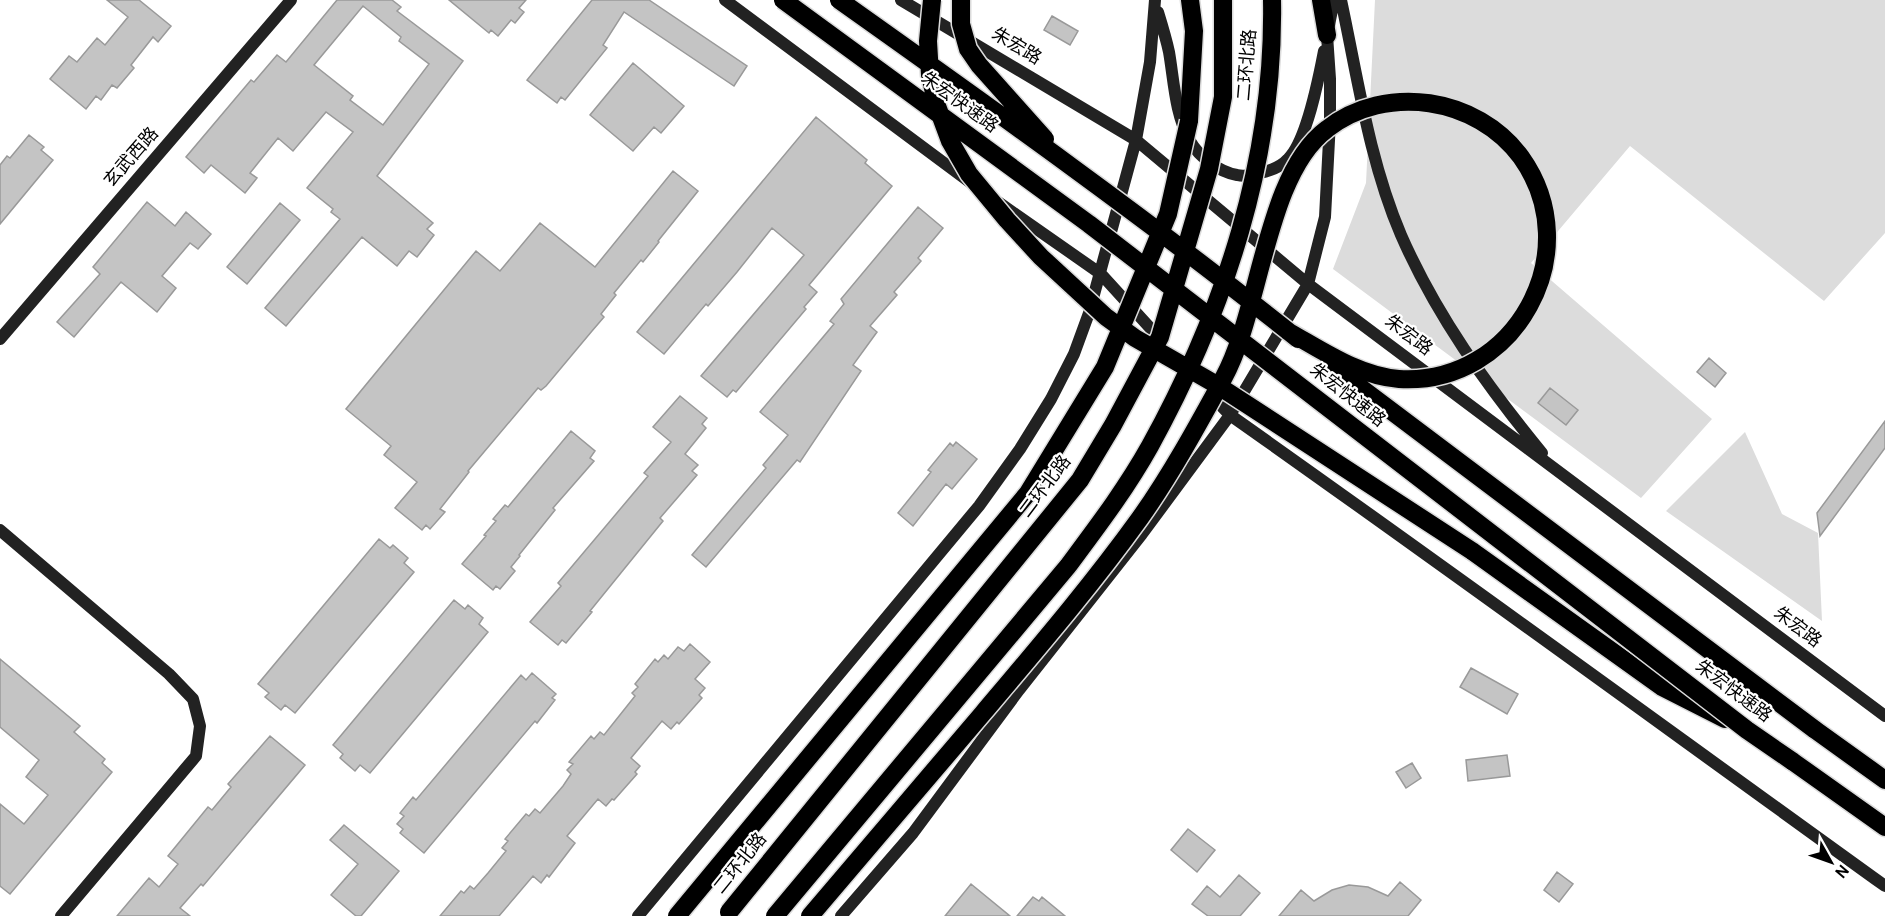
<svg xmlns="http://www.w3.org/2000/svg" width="1885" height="916" font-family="Overpass,'Noto Sans SC',sans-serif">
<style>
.green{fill:#dcdcdc}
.building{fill:#c4c4c4;stroke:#999;stroke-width:1.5;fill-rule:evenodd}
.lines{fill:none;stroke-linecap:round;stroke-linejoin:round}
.highway-casing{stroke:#dbdbdb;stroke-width:21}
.secondary{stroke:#222;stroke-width:12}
.highway{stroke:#000;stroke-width:18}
.highway-bridge-casing{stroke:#dbdbdb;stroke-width:21;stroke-linecap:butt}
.highway-bridge{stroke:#000;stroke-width:18}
.labels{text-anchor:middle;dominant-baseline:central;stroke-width:4.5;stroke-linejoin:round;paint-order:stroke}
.street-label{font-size:18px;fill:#000;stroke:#fff}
</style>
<rect width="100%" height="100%" fill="#fff"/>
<path class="green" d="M1375 0H1885V233L1824 301 1630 146 1531 263 1712 419 1641 498 1333 269 1366 183Z
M1745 432 1782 514 1818 533 1822 621 1666 511Z"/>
<path class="building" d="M107 0H139L171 26 158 42 153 37 131 65 134 68 117 88 112 85 101 100 96 96 86 109 50 79 69 56 77 62 97 38 105 45 128 17Z
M337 0H392L401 7 397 11 463 61 377 176 433 223 427 229 434 235 417 257 409 251 397 266 362 237 286 326 265 308 340 219 331 212 333 209 307 188 353 132 326 112 293 151 278 138 250 173 257 178 245 193 211 165 204 173 186 157 251 80 254 82 277 55 286 62ZM363 6 401 37 399 41 429 64 383 125 350 100 353 96 314 65Z
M449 0H526L519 8 524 12 515 23 511 20 498 36 491 30 489 33Z
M592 0H649L747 66 734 86 624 12 603 45 607 48 565 100 561 97 557 103 527 80Z
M1052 16 1078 31 1070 45 1044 30Z
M633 63 684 106 661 133 654 127 633 151 590 115Z
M816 117 867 160 865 163 892 186 809 285 817 292 804 307 806 309 736 392 733 390 727 397 701 376 804 255 772 228 737 272 708 306 706 304 664 354 637 332Z
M29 135 44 147 41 150 53 160 0 224V165L7 156 10 158Z
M673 171 698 191 658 241 659 242 643 262 641 260 614 293 616 295 601 314 604 317 592 331 546 386 541 390 538 388 468 471 469 472 440 509 445 512 430 529 426 525 422 530 395 508 417 482 384 455 391 446 346 409 476 251 500 271 540 223 595 267Z
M147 202 175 226 186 212 211 234 198 249 190 243 162 276 176 288 157 312 121 282 74 337 57 322 100 274 93 267Z
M280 203 300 220 247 284 227 267Z
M918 207 943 228 918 258 921 261 894 292 897 295 870 326 877 332 853 365 861 371 800 462 797 460 706 567 692 555 766 468 763 465 788 435 760 412 834 324 830 321 844 304 841 299Z
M1709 358 1726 373 1715 387 1697 372Z
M1550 388 1578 410 1566 425 1538 403Z
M680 396 707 418 702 424 706 428 685 454 698 465 692 471 697 475 660 518 663 521 590 611 592 612 566 643 562 640 558 645 530 622 561 586 558 583 648 476 644 473 671 442 653 427Z
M1885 421V448L1820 536 1817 513Z
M571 431 595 451 590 458 594 461 553 508 555 510 519 555 520 556 511 567 515 571 500 589 496 586 493 590 462 564 486 536 484 535 496 521 493 519 505 505 508 507Z
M956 442 977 459 952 489 946 484 913 526 898 513 931 472 928 470 950 443 953 446Z
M379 539 390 548 393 545 408 558 404 563 414 572 295 713 285 705 281 710 265 697 269 693 258 684Z
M454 600 465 609 468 605 483 618 479 624 488 632 370 773 360 765 355 771 340 758 343 754 333 745Z
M690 644 710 662 695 679 705 688 699 695 702 698 679 724 677 722 671 729 662 721 631 758 640 766 635 772 637 774 614 800 612 799 606 806 598 799 567 836 575 843 549 877 547 875 541 883 533 876 499 916H440L461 891 464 893 470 886 474 889 488 873 506 851 502 848 508 841 505 839 526 814 529 816 535 809 540 813 563 786 571 774 567 770 573 764 569 762 591 736 594 739 600 732 604 735 635 696 632 693 638 687 635 684 655 659 658 662 664 655 668 659 678 647 684 651Z
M0 659 80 726 74 732 105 759 102 763 112 772 10 894 0 886V804L24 824 48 795 26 777 39 760 0 727Z
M1471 668 1518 694 1507 714 1460 687Z
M532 673 556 694 552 698 555 700 537 723 535 721 424 853 400 833 403 829 397 824 404 816 400 813 413 797 416 800 521 675 526 680Z
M270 736 305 765 203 886 201 884 180 908 190 916H117L149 878 159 887 178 864 168 856 208 807 212 810 231 787 228 784Z
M1507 755 1510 776 1468 781 1466 760Z
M1412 763 1421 778 1406 788 1396 772Z
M344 825 399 871 361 916H356L331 895 358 864 330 840Z
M1188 829 1215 850 1197 872 1171 850Z
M1557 872 1573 884 1559 902 1544 890Z
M1239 875 1260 893 1240 916H1208L1192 904 1207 886 1220 897Z
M1400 882 1421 900 1408 916H1279L1301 890 1314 901 1332 890 1349 885 1368 887 1388 896Z
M971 884 1010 916H945Z
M1033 897 1039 901 1042 897 1065 916H1017Z"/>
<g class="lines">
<defs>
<path id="highway" d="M1321 0 1327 35
M1189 121 1194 31 1190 0
M1472 551 1662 687 1725 719
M1814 729 1885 780
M1792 761 1885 827"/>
</defs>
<use href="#highway" class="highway-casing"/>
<path class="secondary" d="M725 0 971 183
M901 0 1136 140 1308 284 1885 716
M1341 0C1358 79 1369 160 1401 235 1436 315 1487 386 1542 453
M1158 12C1162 25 1166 38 1169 52 1174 81 1175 115 1190 141 1199 157 1219 172 1237 175 1245 177 1252 175 1260 173 1269 171 1281 167 1288 159 1307 141 1319 77 1324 51
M1329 25 1334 0
M998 202 1101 274 1162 341
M0 339 291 0
M1210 394 1230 415C1450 570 1667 729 1885 886
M0 530 169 674 193 699 200 726 196 756 61 916
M638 916 979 506 1020 449 1051 399 1074 354 1089 313 1136 140 1150 62 1155 0
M841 916 913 833 1019 690 1142 534 1230 415 1308 284 1325 217 1330 121V79L1327 35"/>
<use href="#highway" class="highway"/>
<defs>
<path id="highway-bridge" d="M783 0 1089 224 1747 730 1792 761
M839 0C994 110 1150 221 1298 339
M932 0 928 41 930 75 937 106 950 141 969 174 1007 220 1041 257 1106 317 1135 338 1217 385 1472 551
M961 0V24L968 49 979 65 1045 139
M1329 364 1814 729
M729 912 1080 480 1113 425 1160 337 1209 169 1223 97V0
M677 916 1028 493 1105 367 1168 214 1189 121
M775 916 1068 566C1097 527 1126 489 1150 446 1225 310 1275 157 1272 0
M810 916C868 848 925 781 983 713 1037 649 1091 586 1140 518 1170 476 1198 425 1223 379 1261 311 1265 175 1327 129 1386 83 1477 97 1521 157 1589 252 1515 386 1399 379 1359 376 1323 351 1289 332"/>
</defs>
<use href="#highway-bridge" class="highway-bridge-casing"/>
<use href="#highway-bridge" class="highway-bridge"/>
</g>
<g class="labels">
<g class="street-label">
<text transform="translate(1016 47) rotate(31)">朱宏路</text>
<text transform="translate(1248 65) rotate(-85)">二环北路</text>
<text transform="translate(959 103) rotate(36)">朱宏快速路</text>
<text transform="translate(132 158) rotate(-49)">玄武西路</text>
<text transform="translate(1408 336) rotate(37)">朱宏路</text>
<text transform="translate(1347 396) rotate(38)">朱宏快速路</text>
<text transform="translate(1046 487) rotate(-53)">二环北路</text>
<text transform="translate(1797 628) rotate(37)">朱宏路</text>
<text transform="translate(1733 692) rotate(37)">朱宏快速路</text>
<text transform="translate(741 864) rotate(-51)">二环北路</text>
</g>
</g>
<g transform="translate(1831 862) rotate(130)" stroke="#ffffff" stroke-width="4.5" paint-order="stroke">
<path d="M0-4.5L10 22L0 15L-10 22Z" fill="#000000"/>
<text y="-9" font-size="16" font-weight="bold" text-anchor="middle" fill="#000000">N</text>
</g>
</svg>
